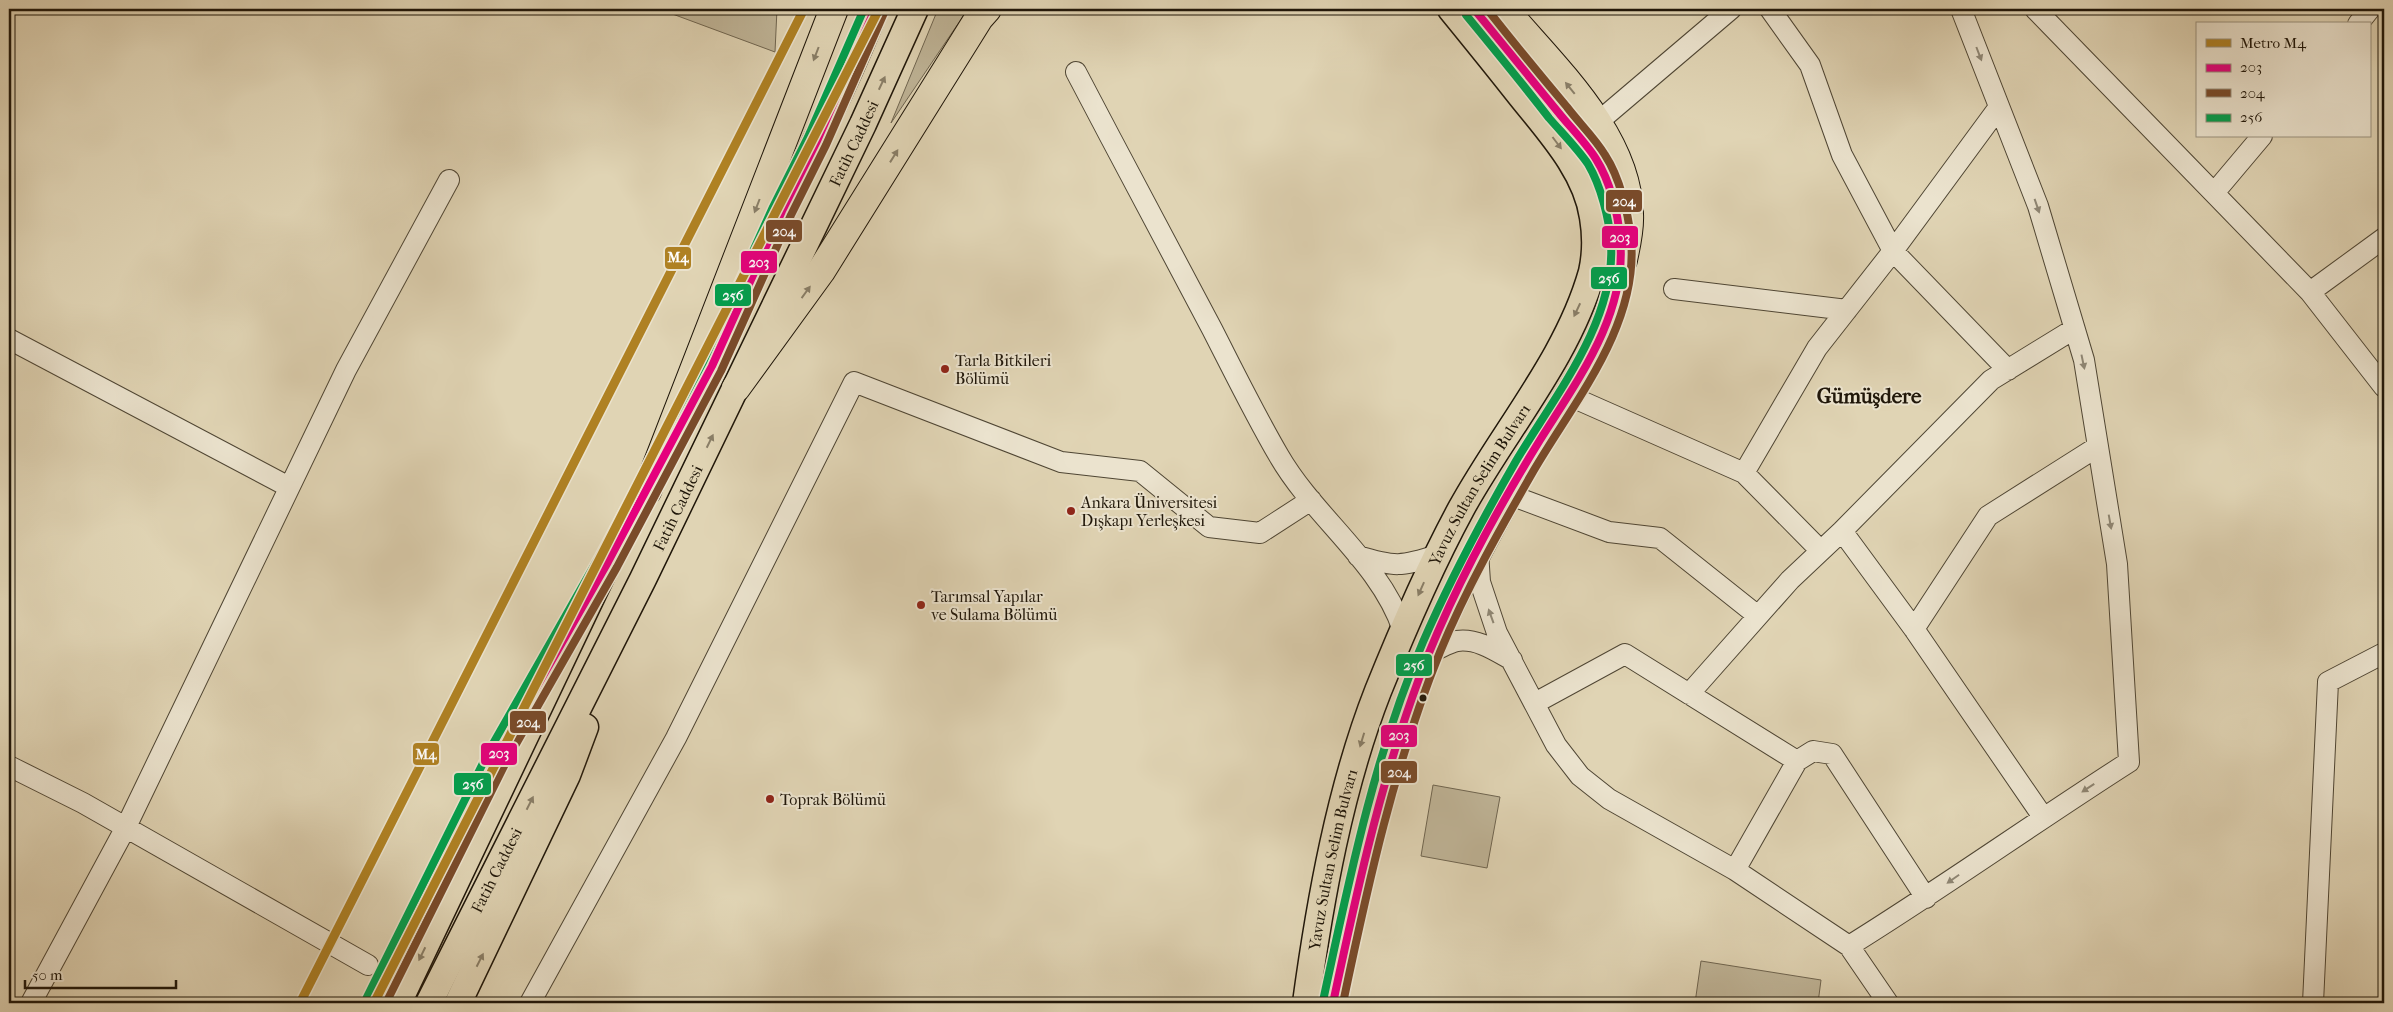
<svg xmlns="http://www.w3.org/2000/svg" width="2393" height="1012" font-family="'IM FELL French Canon',serif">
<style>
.green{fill:#bfb497;stroke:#6f6550}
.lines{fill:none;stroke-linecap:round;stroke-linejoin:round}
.minor-casing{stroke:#4f4634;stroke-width:22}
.major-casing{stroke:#1f1609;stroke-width:29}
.highway-casing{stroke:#1f1609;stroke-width:30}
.minor{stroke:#ebe3ce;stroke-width:20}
.major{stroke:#e0d4b4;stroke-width:26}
.highway{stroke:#e0d4b4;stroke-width:28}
.bus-1-casing{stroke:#ebe3ce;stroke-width:11}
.bus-2-casing{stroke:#ebe3ce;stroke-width:11}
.bus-3-casing{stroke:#ebe3ce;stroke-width:11}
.bus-1{stroke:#e5007d;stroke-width:8}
.bus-2{stroke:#7a4b2a;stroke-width:8}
.bus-3{stroke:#029f4d;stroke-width:8}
.metro-1-casing{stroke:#ebe3ce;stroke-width:12}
.metro-1{stroke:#af8123;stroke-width:9}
.oneway{fill:#897e67}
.oneway2{fill:#8f8775}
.poi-dot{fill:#8f2418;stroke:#ebe3ce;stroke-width:2}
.bus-dot{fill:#1f1609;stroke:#ebe3ce;stroke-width:2}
.labels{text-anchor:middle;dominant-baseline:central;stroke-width:4;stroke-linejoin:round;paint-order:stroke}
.street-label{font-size:16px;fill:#1f1609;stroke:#ebe3ce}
.poi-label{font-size:16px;fill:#1f1609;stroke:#ebe3ce;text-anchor:start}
.district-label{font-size:21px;font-weight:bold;fill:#1f1609;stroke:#ebe3ce}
.line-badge{stroke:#ebe3ce;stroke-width:2}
.badge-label{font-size:14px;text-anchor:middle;font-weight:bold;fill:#fff}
</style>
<rect width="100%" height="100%" fill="#e0d4b4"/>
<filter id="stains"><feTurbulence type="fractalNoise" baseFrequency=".004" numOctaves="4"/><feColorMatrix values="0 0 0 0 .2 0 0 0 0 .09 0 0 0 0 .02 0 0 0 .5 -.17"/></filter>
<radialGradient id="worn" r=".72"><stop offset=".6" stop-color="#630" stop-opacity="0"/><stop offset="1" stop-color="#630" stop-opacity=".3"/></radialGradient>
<path class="green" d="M659 9H777L775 52Z
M938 9H968L891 123Z
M1433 785 1500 797 1487 868 1421 856Z
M1701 961 1821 980 1818 1003H1695Z"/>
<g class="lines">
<defs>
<path id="minor" d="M1770 9 1810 65 1842 155 1893 251 2008 370
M2035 9 2310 292 2384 387
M2358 24 2370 9
M1076 72C1121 158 1167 244 1212 329 1234 372 1255 415 1279 456 1315 518 1380 562 1403 630
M1598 122 1731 9
M2214 193 2262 136
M1674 289 1847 310
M2310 292 2384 238
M9 339 289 487
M1581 401 1744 473 1820 550
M1744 473 1817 348 1893 251 1999 107
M1521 499 1609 532 1660 538 1758 616
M1842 531 1914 629 2043 817
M1478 552 1480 582 1497 633 1556 745 1580 776 1609 799 1735 870 1849 946 1888 1003
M1358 556C1394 567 1402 567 1437 555
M1914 629 1988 516 2097 447
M1431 652C1439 649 1448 643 1457 641 1477 638 1496 651 1512 660
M1689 694 1790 580 1842 531 1991 380 2074 329
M1535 703 1625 654 1797 761
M9 766 83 803 368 965
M1735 870 1797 761 1813 751 1832 754 1926 898
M1849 946C1944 887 2035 822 2129 762L2117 564 2084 360 2038 206 1961 9
M31 1003 126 827 346 370 449 180
M530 1003 676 738 854 382 1061 462 1140 471 1209 527 1260 533 1311 500
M2313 1003 2328 682 2384 653"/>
<g id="major">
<path d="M688 412C722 346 751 279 782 212 814 145 848 78 875 9"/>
<path d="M375 1003 436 882"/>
<path d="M398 1003 608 562 657 470"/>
<path id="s1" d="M429 1003 643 579 863 124 915 9"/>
<path d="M458 1003 567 775 585 727"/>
<path id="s2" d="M1306 1003C1320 900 1340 788 1378 691 1403 629 1429 568 1461 509 1503 432 1568 358 1592 272 1596 254 1596 235 1593 217 1586 169 1546 128 1517 91 1495 63 1473 36 1451 9"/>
<path d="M1333 1003C1362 866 1391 724 1454 598 1480 547 1506 498 1535 449 1566 398 1601 351 1616 292 1629 245 1616 204 1597 160"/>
</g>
<path id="highway" d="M1474 9 1597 160
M1504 9C1552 66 1628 135 1629 214 1630 230 1626 245 1623 260
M736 388 821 271 979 18 987 9
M647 491 834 9"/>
</defs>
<use href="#minor" class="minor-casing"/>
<use href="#major" class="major-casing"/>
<use href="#highway" class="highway-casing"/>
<use href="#minor" class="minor"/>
<use href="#major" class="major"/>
<use href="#highway" class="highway"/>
<defs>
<path id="bus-1" d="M375 1003 499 753 608 562 712 366 782 211 817 141 875 9
M1333 1003C1355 900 1377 797 1412 698 1443 608 1490 521 1540 440 1577 381 1628 313 1620 238 1618 213 1610 181 1596 159 1586 143 1570 127 1558 112 1530 78 1502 43 1474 9"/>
<path id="bus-2" d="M386 1003 508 758 617 567 721 371 791 215 826 145 884 13
M1343 1003C1368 884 1394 765 1440 652 1466 589 1500 529 1534 470 1575 400 1639 325 1631 239 1628 212 1620 178 1605 155 1595 138 1579 123 1567 107 1540 75 1513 42 1487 9"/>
<path id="bus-3" d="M366 999 490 749 599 557 703 362 773 207 808 137 864 9
M1323 1001C1349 880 1374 756 1423 642 1450 580 1482 520 1516 461 1554 397 1616 321 1611 243 1609 218 1601 186 1588 164 1577 148 1562 133 1549 118 1522 83 1494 49 1466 15"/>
</defs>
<use href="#bus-1" class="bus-1-casing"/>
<use href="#bus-2" class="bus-2-casing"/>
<use href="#bus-3" class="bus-3-casing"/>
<use href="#bus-1" class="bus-1"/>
<use href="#bus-2" class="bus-2"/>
<use href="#bus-3" class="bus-3"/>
<defs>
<path id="metro-1" d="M300 1003 804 9
M374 1003 879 9"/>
</defs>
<use href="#metro-1" class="metro-1-casing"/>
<use href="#metro-1" class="metro-1"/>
</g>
<defs><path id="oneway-solid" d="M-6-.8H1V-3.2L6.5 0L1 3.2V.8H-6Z" transform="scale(1.25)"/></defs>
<g class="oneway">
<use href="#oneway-solid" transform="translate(816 54) rotate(111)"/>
<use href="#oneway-solid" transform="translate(882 83) rotate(-65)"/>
<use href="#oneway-solid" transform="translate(1570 88) rotate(-129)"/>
<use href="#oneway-solid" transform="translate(1557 143) rotate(53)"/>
<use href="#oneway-solid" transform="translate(894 156) rotate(-58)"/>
<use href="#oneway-solid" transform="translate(757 206) rotate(111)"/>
<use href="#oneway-solid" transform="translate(806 292) rotate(-54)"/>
<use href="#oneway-solid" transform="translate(1577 310) rotate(115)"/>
<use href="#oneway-solid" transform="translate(710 441) rotate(-64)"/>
<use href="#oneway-solid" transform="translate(1421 589) rotate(114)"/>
<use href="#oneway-solid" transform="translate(1362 740) rotate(107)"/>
<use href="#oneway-solid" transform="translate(530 803) rotate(-63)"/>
<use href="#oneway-solid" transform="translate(422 954) rotate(116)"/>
<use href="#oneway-solid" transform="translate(480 960) rotate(-63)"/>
</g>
<g class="oneway2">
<use href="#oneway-solid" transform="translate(1979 54) rotate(69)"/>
<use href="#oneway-solid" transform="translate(2037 206) rotate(71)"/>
<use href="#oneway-solid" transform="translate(2083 362) rotate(78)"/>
<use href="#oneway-solid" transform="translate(2110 522) rotate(80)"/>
<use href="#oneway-solid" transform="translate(1491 616) rotate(-110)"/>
<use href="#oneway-solid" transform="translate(2088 788) rotate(147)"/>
<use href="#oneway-solid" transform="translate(1953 879) rotate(145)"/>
</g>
<g class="poi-dot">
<circle cx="945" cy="369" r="5"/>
<circle cx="1071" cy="511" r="5"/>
<circle cx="921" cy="605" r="5"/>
<circle cx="770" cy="799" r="5"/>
</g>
<circle class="bus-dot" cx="1423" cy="698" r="4.5"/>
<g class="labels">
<g class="street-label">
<text stroke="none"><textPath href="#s1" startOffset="959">Fatih Caddesi</textPath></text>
<text stroke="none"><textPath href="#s2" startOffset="551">Yavuz Sultan Selim Bulvarı</textPath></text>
<text stroke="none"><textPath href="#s1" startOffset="554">Fatih Caddesi</textPath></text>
<text stroke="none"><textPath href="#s2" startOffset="146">Yavuz Sultan Selim Bulvarı</textPath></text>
<text stroke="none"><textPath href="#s1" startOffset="149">Fatih Caddesi</textPath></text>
</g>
<g class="poi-label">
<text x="955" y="360">Tarla Bitkileri<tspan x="955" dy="18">Bölümü</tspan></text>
<text x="1081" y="502">Ankara Üniversitesi<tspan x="1081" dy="18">Dışkapı Yerleşkesi</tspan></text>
<text x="931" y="596">Tarımsal Yapılar<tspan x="931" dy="18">ve Sulama Bölümü</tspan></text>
<text x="780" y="799">Toprak Bölümü</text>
</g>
<g class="district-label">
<text x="1869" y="396">Gümüşdere</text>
</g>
</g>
<g class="line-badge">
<rect x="1605" y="189" width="38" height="24" rx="5" fill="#7a4b2a"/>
<rect x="765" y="219" width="38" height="24" rx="5" fill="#7a4b2a"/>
<rect x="1601" y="225" width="38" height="24" rx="5" fill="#e5007d"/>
<rect x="664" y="246" width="28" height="24" rx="5" fill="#af8123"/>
<rect x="740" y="250" width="38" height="24" rx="5" fill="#e5007d"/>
<rect x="1590" y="266" width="38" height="24" rx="5" fill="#029f4d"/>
<rect x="714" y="283" width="38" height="24" rx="5" fill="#029f4d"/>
<rect x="1395" y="653" width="38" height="24" rx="5" fill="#029f4d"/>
<rect x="509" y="710" width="38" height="24" rx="5" fill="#7a4b2a"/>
<rect x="1380" y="724" width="38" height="24" rx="5" fill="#e5007d"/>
<rect x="480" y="742" width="38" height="24" rx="5" fill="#e5007d"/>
<rect x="412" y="742" width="28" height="24" rx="5" fill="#af8123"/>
<rect x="1380" y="760" width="38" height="24" rx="5" fill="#7a4b2a"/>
<rect x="453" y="772" width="39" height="24" rx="5" fill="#029f4d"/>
</g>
<g class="badge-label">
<text x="1624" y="206">204</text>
<text x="784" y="236">204</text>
<text x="1620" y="242">203</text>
<text x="678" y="262">M4</text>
<text x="759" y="267">203</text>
<text x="1609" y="283">256</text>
<text x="733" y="300">256</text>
<text x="1414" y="670">256</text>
<text x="528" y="727">204</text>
<text x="1399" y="740">203</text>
<text x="499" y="758">203</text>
<text x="426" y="759">M4</text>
<text x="1399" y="777">204</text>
<text x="473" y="789">256</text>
</g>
<rect width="2393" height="1012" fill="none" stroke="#e0d4b4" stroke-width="30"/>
<rect x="10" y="10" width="2373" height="992" fill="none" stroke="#1f1609" stroke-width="2.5"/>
<rect x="15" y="15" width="2363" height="982" fill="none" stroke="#1f1609"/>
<rect x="2196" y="22" width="175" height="115" fill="#ebe3ce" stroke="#99917f"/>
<rect x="2206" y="39" width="25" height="8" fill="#af8123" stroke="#99917f"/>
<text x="2240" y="48" font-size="15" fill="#1f1609">Metro M4</text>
<rect x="2206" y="64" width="25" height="8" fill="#e5007d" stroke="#99917f"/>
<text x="2240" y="72" font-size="15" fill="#1f1609">203</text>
<rect x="2206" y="89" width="25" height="8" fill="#7a4b2a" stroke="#99917f"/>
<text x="2240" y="98" font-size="15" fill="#1f1609">204</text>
<rect x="2206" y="114" width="25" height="8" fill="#029f4d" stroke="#99917f"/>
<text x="2240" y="122" font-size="15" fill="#1f1609">256</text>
<path d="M25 980v8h151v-8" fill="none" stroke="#1f1609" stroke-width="2.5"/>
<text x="32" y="980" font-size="15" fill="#1f1609" stroke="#ebe3ce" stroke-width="4" paint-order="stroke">50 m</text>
<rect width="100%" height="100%" filter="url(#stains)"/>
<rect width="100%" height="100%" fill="url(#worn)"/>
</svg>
